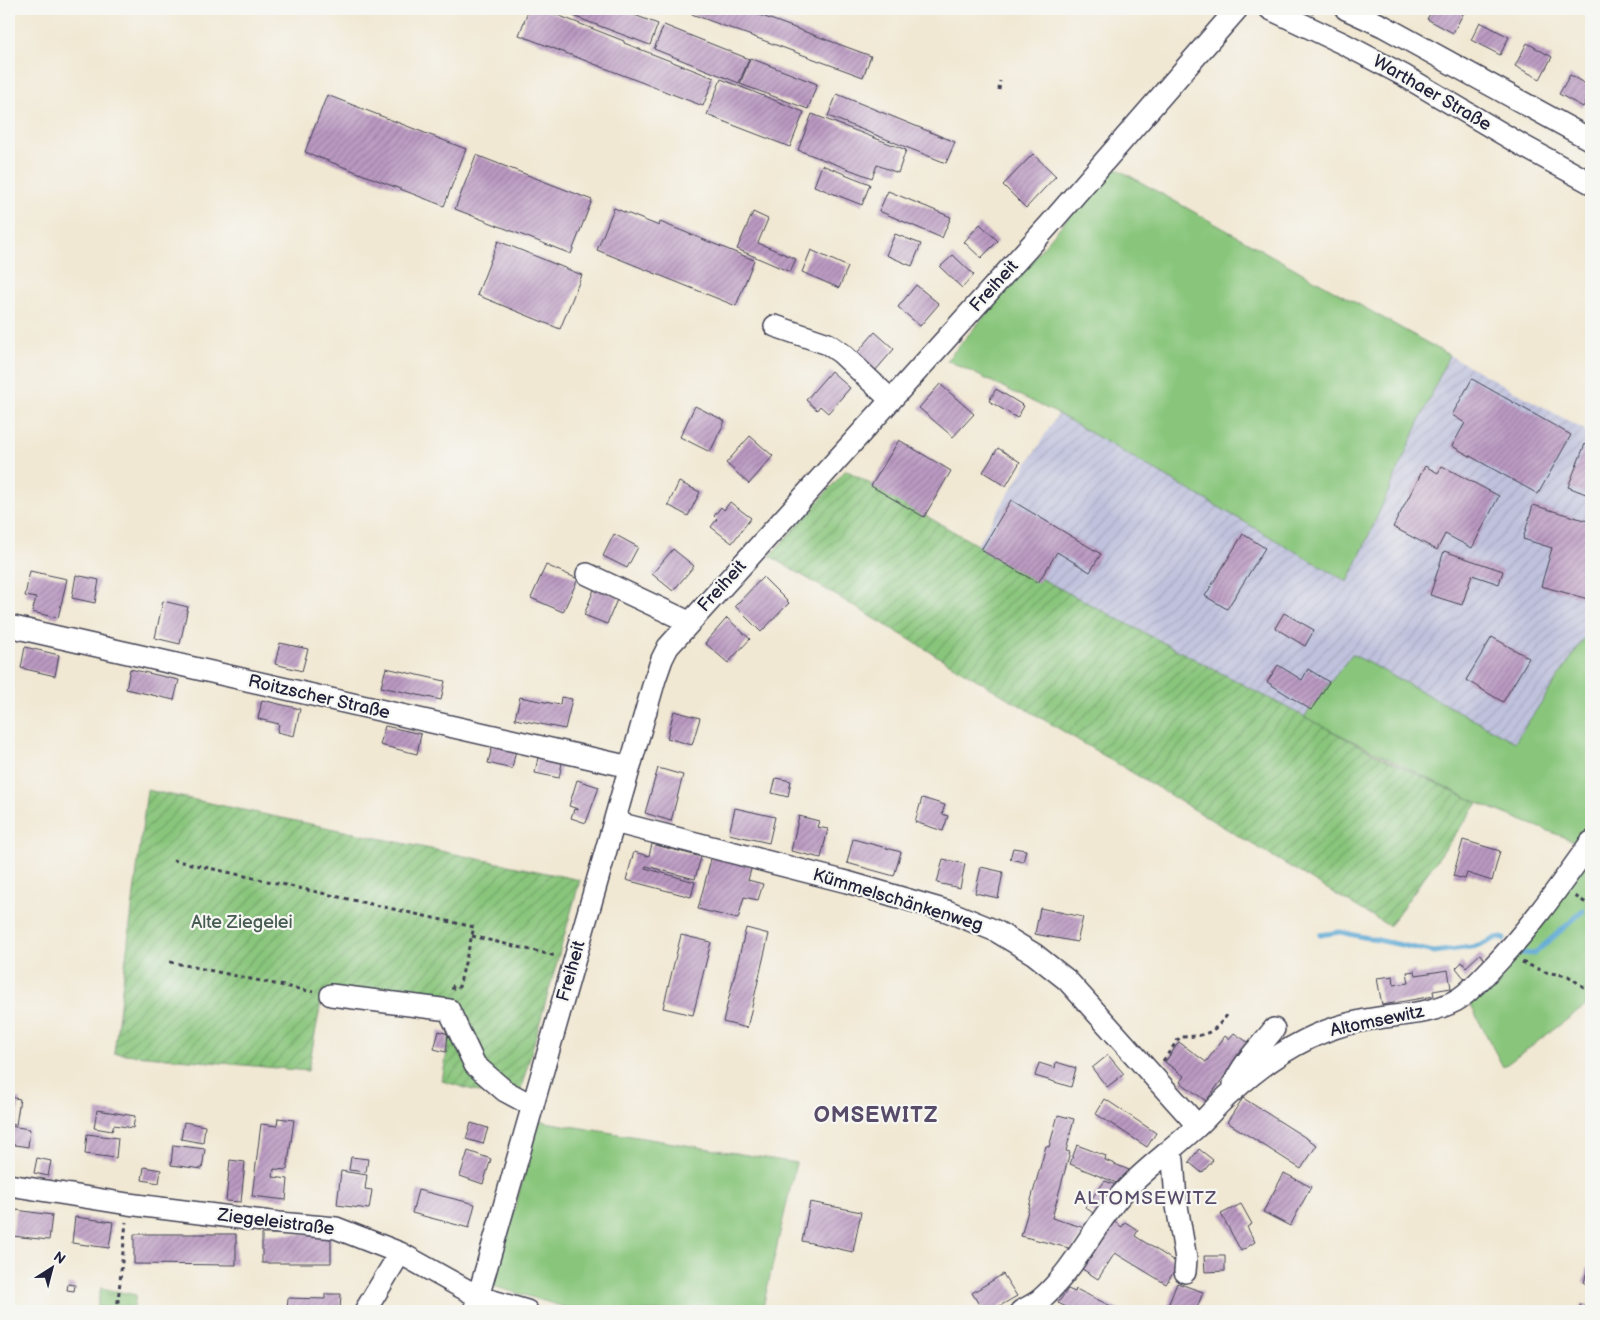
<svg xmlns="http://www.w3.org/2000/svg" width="1600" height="1320" font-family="'Balsamiq Sans',sans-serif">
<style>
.industrial{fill:url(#industrial-furrows)}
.grass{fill:#89c67c;stroke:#56745c}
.park{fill:url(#park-tufts);stroke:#56745c}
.garden{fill:url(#garden-furrows);stroke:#56745c}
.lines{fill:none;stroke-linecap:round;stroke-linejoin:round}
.stream{stroke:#5aa7d3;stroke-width:5}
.building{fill:url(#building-hatch)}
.minor-casing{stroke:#414052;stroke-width:24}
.path{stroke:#414052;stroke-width:3;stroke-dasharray:4 4;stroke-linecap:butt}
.minor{stroke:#fff;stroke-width:21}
.labels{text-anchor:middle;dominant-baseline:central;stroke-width:4.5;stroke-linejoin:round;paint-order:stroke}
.street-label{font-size:18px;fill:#22223b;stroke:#f6f6f2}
.park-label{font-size:18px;fill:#465b52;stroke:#f6f6f2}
.neighbourhood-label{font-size:19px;letter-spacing:1px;fill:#584c6a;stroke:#f6f6f2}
.district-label{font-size:22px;font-weight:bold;letter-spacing:1px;fill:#584c6a;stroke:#f6f6f2}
</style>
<defs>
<pattern id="industrial-furrows" width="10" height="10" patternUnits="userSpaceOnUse" patternTransform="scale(1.25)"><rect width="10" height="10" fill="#c0c2dd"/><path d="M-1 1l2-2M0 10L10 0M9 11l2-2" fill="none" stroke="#a5a6bf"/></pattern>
<pattern id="park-tufts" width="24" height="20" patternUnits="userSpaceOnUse" patternTransform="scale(1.25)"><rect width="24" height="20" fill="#89c67c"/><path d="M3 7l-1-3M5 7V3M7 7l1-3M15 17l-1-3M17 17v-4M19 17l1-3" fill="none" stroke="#70a067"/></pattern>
<pattern id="garden-furrows" width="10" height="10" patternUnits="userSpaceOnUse" patternTransform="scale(1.25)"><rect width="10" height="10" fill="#89c67c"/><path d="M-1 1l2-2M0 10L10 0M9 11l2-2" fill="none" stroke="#70a067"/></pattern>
<pattern id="building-hatch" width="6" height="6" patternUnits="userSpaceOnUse" patternTransform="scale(1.25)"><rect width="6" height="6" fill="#bb9ac2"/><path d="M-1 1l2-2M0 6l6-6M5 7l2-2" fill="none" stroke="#987d9f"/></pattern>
</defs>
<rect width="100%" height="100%" fill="#f6f6f2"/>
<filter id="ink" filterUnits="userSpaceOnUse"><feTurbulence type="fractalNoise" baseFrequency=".02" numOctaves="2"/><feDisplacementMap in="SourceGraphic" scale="10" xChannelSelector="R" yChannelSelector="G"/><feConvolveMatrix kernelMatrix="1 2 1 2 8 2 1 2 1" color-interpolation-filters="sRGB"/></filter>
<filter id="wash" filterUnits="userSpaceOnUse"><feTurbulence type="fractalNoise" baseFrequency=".0096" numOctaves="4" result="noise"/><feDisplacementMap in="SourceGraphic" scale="20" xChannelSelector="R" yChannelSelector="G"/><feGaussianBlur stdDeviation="1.12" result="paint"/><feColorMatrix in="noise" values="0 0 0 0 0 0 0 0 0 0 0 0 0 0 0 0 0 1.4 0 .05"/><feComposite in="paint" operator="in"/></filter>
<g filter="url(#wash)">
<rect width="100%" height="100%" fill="#f1e8d3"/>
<path class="industrial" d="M1449 355 1583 429 1591 436V628L1515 742 1352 654 1304 717 977 545 1058 414 1348 582Z"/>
<path class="grass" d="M1112 166 1449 355 1348 582 1058 414 947 360Z
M1591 628V848L1478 803 1304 717 1352 654 1515 742Z
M1591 849V1002L1503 1067 1470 1004Z
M539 1121 796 1163 762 1311H578L493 1286Z"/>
<path class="park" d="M101 1288 136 1295 133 1311H96Z"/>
<path class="garden" d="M846 470 977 545 1381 757 1478 803 1389 926 770 556Z
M147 790 580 880 517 1103 442 1081 452 1023 438 1015 322 997 308 1071 114 1053Z"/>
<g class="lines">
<path class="stream" d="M1320 935 1340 932 1434 952 1479 946 1496 938H1500L1504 939
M1521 953 1534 954 1583 911"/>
</g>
<g id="blocks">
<path class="building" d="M529 9H542L624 41V43L714 78 703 106 519 35Z
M576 9H619L658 24 650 45 573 16Z
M678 9H743L871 56 863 77Z
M1301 9H1315L1313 14Z
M1433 9H1457L1464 12 1453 33 1427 19Z
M1480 22 1509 37 1500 55 1471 40Z
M664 25 749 59 739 83 654 49Z
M1527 43 1552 57 1540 79 1515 66Z
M750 58 817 84 808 109 740 84Z
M1570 75 1591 87V93L1583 107 1559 94Z
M721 79 804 112 790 147 707 115Z
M837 94 955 142 946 163 828 116Z
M327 95 466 149 444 206 305 152Z
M812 114 906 150 898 173 877 165 872 178 798 150Z
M1033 154 1056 176 1026 208 1003 185Z
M476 155 592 200 571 254 455 209Z
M822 165 870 184 862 205 814 186Z
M888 191 951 217 942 238 879 211Z
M614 208 659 226 660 222 754 260 736 306 597 250Z
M753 212 768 219 758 243 796 259 790 272 737 249Z
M980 224 998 241 981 258 964 242Z
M895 234 921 244 912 266 886 255Z
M498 241 582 275 560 329 477 295Z
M811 250 848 267 839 288 802 272Z
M953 255 974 275 962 288 940 267Z
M916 285 939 304 920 326 898 307Z
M875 332 894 349 875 371 856 354Z
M831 371 850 388 828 413 820 406 817 410 806 400Z
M1472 379 1571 435 1538 494 1452 446 1465 423 1452 415Z
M940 384 974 414 953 437 919 408Z
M996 389 1024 406 1017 418 989 401Z
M695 406 725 421 710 452 680 437Z
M750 436 773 456 749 484 726 463Z
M899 440 951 471 924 517 871 486Z
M1585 444 1591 447V496L1568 487Z
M998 448 1020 462 1006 486 983 472Z
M1425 466 1438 473 1442 466 1499 496 1472 548 1445 534 1437 550 1393 527Z
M679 482 700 492 688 516 668 505Z
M1011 500 1101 554 1090 572 1057 552 1038 583 981 550Z
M730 502 751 518 732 543 711 527 717 519 714 516 721 507 724 510Z
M1533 505 1591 522V589L1588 599 1541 586 1552 548 1523 539Z
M614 534 638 547 627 568 603 556Z
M1243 534 1265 548 1227 609 1205 596Z
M673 549 694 566 673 591 652 574Z
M1444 551 1503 571 1499 584 1472 575 1462 605 1430 595Z
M546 565 578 579 563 612 531 598Z
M30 571 67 579 58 618 32 612 36 598 25 596Z
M76 575 99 580 95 603 72 598Z
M763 577 789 603 761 632 735 606Z
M595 587 618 597 607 624 584 615Z
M163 601 188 607 180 644 155 638Z
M1284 613 1314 630 1305 646 1275 628Z
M727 618 750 639 728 663 705 643Z
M1492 637 1529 658 1503 702 1466 680Z
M280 643 308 649 302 671 275 664Z
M25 647 59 655 55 676 21 668Z
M1278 665 1302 680 1308 669 1329 682 1311 710 1267 682Z
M386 668 445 681 441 700 381 687Z
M130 669 179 680 174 700 126 689Z
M520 697 560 705 561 697 572 699 565 729 515 719Z
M262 700 300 709 294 736 277 732 279 724 258 719Z
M674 711 700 718 692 745 667 738Z
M385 726 421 734 417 754 380 745Z
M493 743 516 749 512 769 488 763Z
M539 752 563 758 559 778 535 773Z
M658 768 683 775 671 821 645 813Z
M776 778 791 781 788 797 772 793Z
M577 780 599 787 586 823 571 818 574 809 578 810V809L569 806Z
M922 798 945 805 942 814 948 816 943 831 915 822Z
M735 808 775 817 769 843 729 834Z
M799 816 819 821 817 827 828 829 821 858 791 851Z
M853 839 901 852 894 876 847 863Z
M1463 840 1500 851 1492 881 1467 873 1465 879 1453 876Z
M652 844 701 857 695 879 646 866 645 868 695 882 691 897 626 880 634 852 649 856Z
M1013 848 1026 850 1023 862 1010 859Z
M712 855 752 866 748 880 763 884 758 900 744 897 738 919 698 909Z
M943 859 965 864 960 888 937 883Z
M981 867 1003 872 998 898 975 893Z
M1040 908 1083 917 1077 942 1035 934Z
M746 928 769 934 747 1028 723 1022Z
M681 935 711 942 693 1015 663 1008Z
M1480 954 1485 960 1465 979 1456 968 1462 962 1466 967Z
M1448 970 1451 988 1433 991 1434 996 1382 1005 1377 978 1393 976 1394 985 1409 983 1407 972 1415 971 1416 975Z
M439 1031 448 1034 446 1052 434 1049Z
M1234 1033 1249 1043 1206 1101 1180 1082 1184 1076 1165 1062 1179 1042 1206 1062 1225 1036 1229 1039Z
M1108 1055 1124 1074 1107 1087 1092 1068Z
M1056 1062 1076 1068 1071 1087 1035 1076 1039 1063 1055 1068Z
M9 1097 20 1099 16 1125 9 1124Z
M1243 1098 1317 1145 1301 1169 1227 1122Z
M1105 1099 1156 1133 1147 1147 1096 1114Z
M97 1110 135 1116 133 1128 114 1125 112 1131 94 1128Z
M1058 1115 1074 1119 1066 1151 1070 1152 1052 1218 1085 1228 1073 1249 1021 1236 1046 1146 1049 1147Z
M278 1118 294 1120 287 1170 274 1169 273 1177 288 1179 286 1200 252 1196 261 1124 277 1126Z
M184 1122 205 1126 203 1143 181 1139Z
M471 1123 488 1128 483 1144 466 1139Z
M9 1126 30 1129 28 1147 9 1144Z
M87 1134 118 1138 116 1158 85 1154Z
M173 1145 205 1149 202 1169 171 1165Z
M1077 1145 1106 1156 1105 1160 1129 1170 1119 1184 1070 1164Z
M1199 1149 1213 1160 1202 1173 1189 1162Z
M468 1151 491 1159 483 1184 460 1176Z
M351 1157 368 1159 366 1172 349 1170Z
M37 1158 51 1161 48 1176 34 1173Z
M230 1160 245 1162 241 1202 226 1201Z
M144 1167 161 1170 159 1183 142 1180Z
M341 1171 367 1175 365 1189 372 1190 369 1209 337 1205Z
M1284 1173 1311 1187 1290 1226 1263 1212Z
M1105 1181 1119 1186 1097 1216 1085 1207Z
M418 1190 475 1204 469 1228 412 1213Z
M810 1202 861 1212 853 1252 802 1241Z
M1241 1204 1252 1224 1247 1227 1255 1242 1241 1251 1221 1214Z
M16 1210 52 1215 49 1240 12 1236Z
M75 1217 113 1222 109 1248 72 1243Z
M1113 1221 1122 1227 1125 1222 1138 1230 1135 1236 1179 1264 1166 1284 1115 1253 1098 1279 1079 1267Z
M134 1234H236V1265L134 1264Z
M262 1234H331V1263H262Z
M1591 1255V1284L1584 1283Z
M1204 1256H1225V1271L1205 1272Z
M1003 1274 1017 1296 991 1311H983L972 1293Z
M1177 1283 1203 1292 1196 1311H1166Z
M68 1284 75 1285 74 1291 67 1290Z
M1068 1289 1075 1292 1076 1289 1121 1311H1075L1058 1303Z
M325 1294H341L340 1311H287L288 1298 325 1299Z
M1581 1304 1591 1306V1311H1579Z"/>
</g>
</g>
<g filter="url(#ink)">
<use href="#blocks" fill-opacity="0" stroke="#414052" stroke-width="1"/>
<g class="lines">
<defs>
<path id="minor" d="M1270 9 1344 44 1403 75 1525 147 1591 183
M1346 9 1383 26 1591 140
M775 326 828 344 841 353 891 400
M587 574 689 622
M9 626 630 767
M614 822 847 882 947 911 996 931 1034 954 1067 980 1198 1126
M331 995 449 1010 475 1065 505 1091 533 1106
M1234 1084C1243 1062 1260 1047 1274 1029
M1167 1154 1173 1160 1176 1200 1186 1259 1185 1272
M9 1185 128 1204 279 1223 336 1228 400 1253 479 1297 527 1311
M365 1311 400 1253
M474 1311 655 679 662 659 668 647 1049 225 1237 9
M1021 1311C1028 1307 1035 1304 1041 1299 1074 1270 1092 1229 1120 1196 1141 1172 1167 1154 1191 1132 1206 1120 1217 1104 1232 1092 1268 1059 1313 1030 1361 1021 1392 1014 1427 1016 1455 1001 1467 995 1477 983 1486 974 1526 934 1559 887 1591 842"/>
</defs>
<use href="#minor" class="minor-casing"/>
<path class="path" d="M999 90 1000 81
M173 860 474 927 459 987 453 986 452 992
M1575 896 1591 906
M472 936 556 956
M170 962 313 992
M1522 962 1545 972 1568 976 1591 992
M1163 1061 1180 1037C1204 1036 1212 1035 1227 1015
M117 1311 126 1222"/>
<use href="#minor" class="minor"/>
</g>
</g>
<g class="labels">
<g class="street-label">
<text transform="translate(1432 93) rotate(30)">Warthaer Straße</text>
<text transform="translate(994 286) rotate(-48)">Freiheit</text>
<text transform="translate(722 586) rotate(-48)">Freiheit</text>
<text transform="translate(319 697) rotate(13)">Roitzscher Straße</text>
<text transform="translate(898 900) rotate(17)">Kümmelschänkenweg</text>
<text transform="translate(571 971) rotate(-74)">Freiheit</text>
<text transform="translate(1377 1021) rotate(-12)">Altomsewitz</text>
<text transform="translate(276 1222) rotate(7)">Ziegeleistraße</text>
</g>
<g class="park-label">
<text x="242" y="922">Alte Ziegelei</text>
</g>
<g class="neighbourhood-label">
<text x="1146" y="1198">ALTOMSEWITZ</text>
</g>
<g class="district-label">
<text x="876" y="1115">OMSEWITZ</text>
</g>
</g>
<rect width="1600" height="1320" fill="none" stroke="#f6f6f2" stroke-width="30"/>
<g transform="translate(52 1268) rotate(36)" stroke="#f6f6f2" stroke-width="4" paint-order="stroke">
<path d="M0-4L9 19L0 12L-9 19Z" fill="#22223b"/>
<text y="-8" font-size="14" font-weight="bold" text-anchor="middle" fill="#22223b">N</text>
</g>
</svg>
